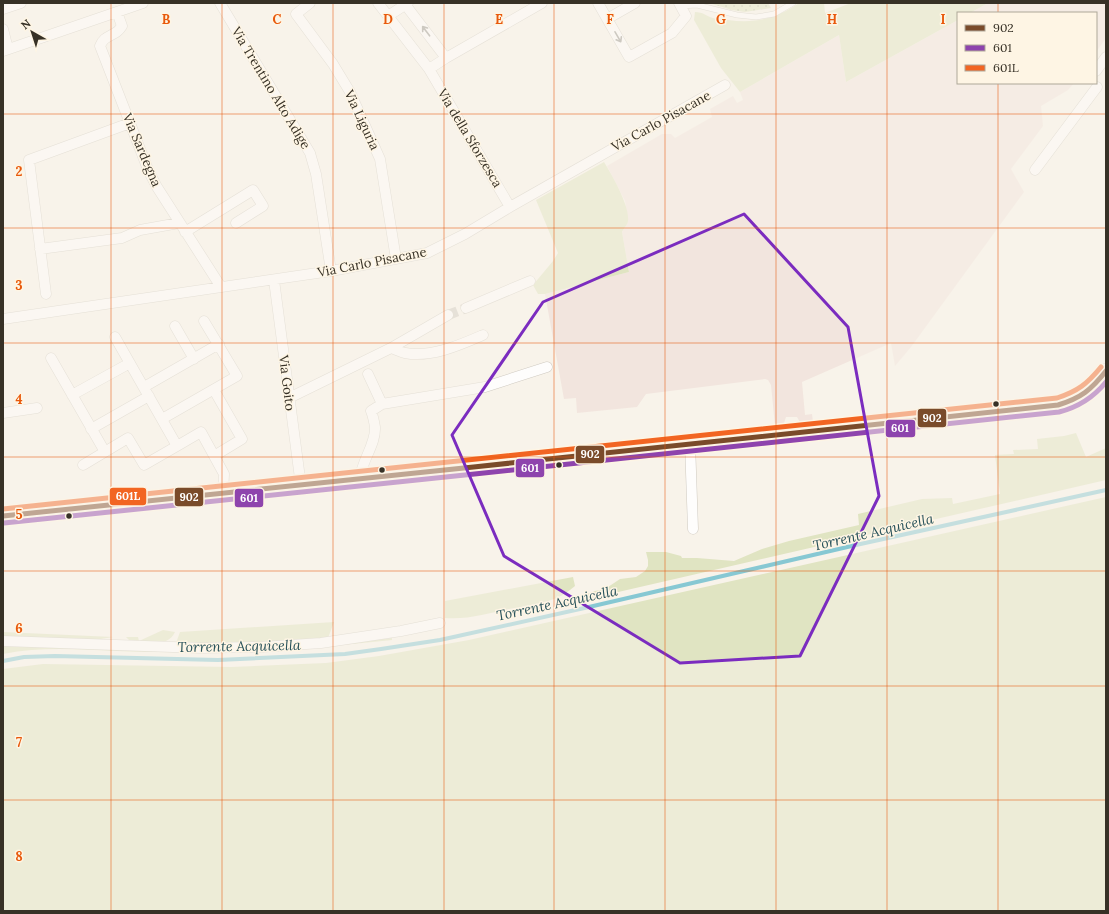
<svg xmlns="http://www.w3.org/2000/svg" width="1109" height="914" font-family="Lora,serif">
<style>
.education{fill:#f2e5de}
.grass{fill:#e0e4c2}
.garden{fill:url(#garden-dots)}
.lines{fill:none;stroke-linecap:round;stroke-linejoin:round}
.stream{stroke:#87c8d3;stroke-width:4}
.street-tunnel{stroke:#d1ccc3;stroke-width:10;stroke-dasharray:10 5;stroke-linecap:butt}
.lane-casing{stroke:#cfcac1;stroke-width:6}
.street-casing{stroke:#cfcac1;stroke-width:11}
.secondary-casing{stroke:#cfcac1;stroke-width:16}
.lane{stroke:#fefdfc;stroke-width:5}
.street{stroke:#fefdfc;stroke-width:10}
.secondary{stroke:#fefdfc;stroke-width:15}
.bus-1-casing{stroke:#fef5e4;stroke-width:8}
.bus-2-casing{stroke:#fef5e4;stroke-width:8}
.bus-3-casing{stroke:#fef5e4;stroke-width:8}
.bus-1{stroke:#7a4b2a;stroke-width:5}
.bus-2{stroke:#8e44ad;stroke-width:5}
.bus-3{stroke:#f26522;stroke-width:5}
.oneway{stroke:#9a9791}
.marked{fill:none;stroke:#7b2cbf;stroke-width:3;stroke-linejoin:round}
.grid{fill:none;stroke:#e8590c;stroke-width:1;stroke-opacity:0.55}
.bus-dot{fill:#373126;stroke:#fef5e4;stroke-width:1.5}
.labels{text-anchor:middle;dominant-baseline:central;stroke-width:3;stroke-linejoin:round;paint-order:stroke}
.street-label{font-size:13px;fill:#373126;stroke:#fef5e4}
.water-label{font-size:14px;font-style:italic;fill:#27515a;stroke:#fef5e4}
.grid-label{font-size:13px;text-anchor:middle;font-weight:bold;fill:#e8590c;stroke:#fef5e4;stroke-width:3;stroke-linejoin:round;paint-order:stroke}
.line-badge{stroke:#fef5e4;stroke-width:1.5}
.badge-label{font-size:11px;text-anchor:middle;font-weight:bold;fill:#fff}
</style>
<defs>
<pattern id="garden-dots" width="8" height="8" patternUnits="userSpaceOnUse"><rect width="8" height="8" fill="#e0e4c2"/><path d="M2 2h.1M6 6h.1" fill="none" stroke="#c1c4a7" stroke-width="1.8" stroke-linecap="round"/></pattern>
</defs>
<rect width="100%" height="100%" fill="#f8f3ea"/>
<path class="education" d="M988 3H1106V38L1096 52V13H970Z
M958 20V83H1074L1068 90 1041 106 1043 126 1011 169 1024 192 911 347 895 366 891 343 802 382 805 415 812 414 813 422 801 424 797 417H786L783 426H775L771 385 768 380 765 379 646 394 637 407 577 413 576 398 564 399 545 294 629 272 622 232 628 222 625 201 607 166 662 134H671L675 138 712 117 710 109 733 96 737 103 743 100 740 92 839 35 846 82Z"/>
<path class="grass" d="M799 3H824L825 13 851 3H988L970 13H958V20L846 82 839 35 740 92 721 68 694 20 695 12C703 12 706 16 713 18 717 20 723 20 728 20 756 24 777 18 799 3Z
M604 162C612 175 630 206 628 221 628 224 624 228 622 232L629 272 545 294H538L533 285 553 261 558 253 536 200Z
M1076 433 1086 457 1106 448V480L553 607 595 591 605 589 620 579 636 577 645 571 648 566V560L646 552H666L681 556 682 558H697L734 561 762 549 789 541 859 525 858 514 922 499 952 498 953 504 1000 494 995 455 1014 454 1013 450 1038 449 1037 439 1064 436Z
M1106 497V911H3V669L43 664 231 667 326 663 379 656 469 640Z
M573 577 575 586C569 591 562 596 554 599 540 604 524 606 509 609 489 613 467 620 445 618V601Z
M334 622 328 638 245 645 176 643 180 632Z
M163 630 175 632C167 649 145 642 129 640L126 637H138L139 641Z
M3 632 113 637 95 640 3 638Z
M392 638V640C343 645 295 650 246 652 215 653 183 652 152 652 102 652 52 644 3 654V645L349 643Z"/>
<path class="garden" d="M709 3H768L771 8 745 12 732 10Z"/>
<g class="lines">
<path class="stream" d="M3 661 24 657 55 656 218 660 345 654 381 649 440 640 589 607 856 545 1106 490"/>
<path class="street-tunnel" d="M448 315 466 308"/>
<defs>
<path id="lane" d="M680 6 697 5 737 15 756 17 774 14 793 3"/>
<path id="street" d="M220 3 310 153 316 174 331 271
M310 3 296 14 333 64 350 92 380 159 396 259
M378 3 388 16 408 3
M404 3 446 58
M598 3 629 57 672 33 686 16 679 3
M3 9 21 3
M117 12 122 26C120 29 117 32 115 33 108 37 103 38 100 46L149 172 157 187 221 287
M388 16 429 69 510 207
M607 19 635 3
M3 29 8 49
M3 51 143 3
M429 69 446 58 542 3
M1096 71 1106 57
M1035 170 1097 87
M185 232 253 190 263 206 236 223
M40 249 122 238 140 230 179 223
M274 280 301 486
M46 294 29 160 130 123
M466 308 530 281
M3 319 331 271 427 253 465 234 510 207 725 85
M175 326 194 359
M115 337 177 446 201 432 224 474 223 494
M391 348C395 349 400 352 405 353 431 358 460 345 483 335
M51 358 105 452
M368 374 382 404
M144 387 219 344
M72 395 130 363
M289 398 391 348 448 315
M3 413 37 408
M162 419 237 376 204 321
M91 429 149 396
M690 443 693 529
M214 456 242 439 214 390
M83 465 128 438 144 465 177 446
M360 479C361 461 376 445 375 427 374 421 373 416 371 411L382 404 485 387 547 367
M3 641 201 648 262 647 321 643 401 631 440 623"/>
<path id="secondary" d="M3 516 242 492 690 443 1058 405C1085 397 1089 392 1106 371"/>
</defs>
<use href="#lane" class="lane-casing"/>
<use href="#street" class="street-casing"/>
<use href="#secondary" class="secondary-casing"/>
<use href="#lane" class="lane"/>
<use href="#street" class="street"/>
<use href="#secondary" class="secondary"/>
<defs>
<path id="bus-1" d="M3 516C355 481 706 441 1058 405 1081 398 1091 390 1106 371"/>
<path id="bus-2" d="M4 523C356 488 707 448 1059 412 1079 407 1093 398 1106 382"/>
<path id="bus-3" d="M3 509C354 474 705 434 1057 398 1078 391 1087 384 1101 367"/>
</defs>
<use href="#bus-1" class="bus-1-casing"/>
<use href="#bus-2" class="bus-2-casing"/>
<use href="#bus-3" class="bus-3-casing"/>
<use href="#bus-1" class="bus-1"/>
<use href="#bus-2" class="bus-2"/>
<use href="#bus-3" class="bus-3"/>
</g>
<defs><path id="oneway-shaft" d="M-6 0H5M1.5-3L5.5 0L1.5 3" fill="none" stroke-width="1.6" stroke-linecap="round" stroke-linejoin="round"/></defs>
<g class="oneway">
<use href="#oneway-shaft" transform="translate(426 31) rotate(-127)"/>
<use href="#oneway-shaft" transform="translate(618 37) rotate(60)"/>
</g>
<path d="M0 0H1109V914H0ZM744 214 848 327 879 496 800 656 680 663 504 556 452 435 543 302Z" fill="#f8f3ea" fill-opacity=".55" fill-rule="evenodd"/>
<path class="marked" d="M744 214 848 327 879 496 800 656 680 663 504 556 452 435 543 302Z"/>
<path class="grid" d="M111 3V911M222 3V911M333 3V911M444 3V911M554 3V911M665 3V911M776 3V911M887 3V911M998 3V13M998 83V911M3 114H1106M3 228H1106M3 343H1106M3 457H1106M3 571H1106M3 686H1106M3 800H1106"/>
<g class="bus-dot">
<circle cx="996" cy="404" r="3.5"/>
<circle cx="559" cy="465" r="3.5"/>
<circle cx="382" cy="470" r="3.5"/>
<circle cx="69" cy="516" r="3.5"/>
</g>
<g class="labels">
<g class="street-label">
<text transform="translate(271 88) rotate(59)">Via Trentino Alto Adige</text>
<text transform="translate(362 120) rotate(65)">Via Liguria</text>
<text transform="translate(661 121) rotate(-29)">Via Carlo Pisacane</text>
<text transform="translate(470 138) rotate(59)">Via della Sforzesca</text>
<text transform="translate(142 150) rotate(67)">Via Sardegna</text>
<text transform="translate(372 262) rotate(-11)">Via Carlo Pisacane</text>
<text transform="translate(287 383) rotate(83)">Via Goito</text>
</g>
<g class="water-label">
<text transform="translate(873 532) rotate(-13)">Torrente Acquicella</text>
<text transform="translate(557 603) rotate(-12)">Torrente Acquicella</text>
<text transform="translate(239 646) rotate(-1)">Torrente Acquicella</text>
</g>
</g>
<g class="grid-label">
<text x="166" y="24">B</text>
<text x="277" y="24">C</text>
<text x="388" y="24">D</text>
<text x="499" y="24">E</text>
<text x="610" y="24">F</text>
<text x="721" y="24">G</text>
<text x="832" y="24">H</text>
<text x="943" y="24">I</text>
<text x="19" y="176">2</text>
<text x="19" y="290">3</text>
<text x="19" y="404">4</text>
<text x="19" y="519">5</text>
<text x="19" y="633">6</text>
<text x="19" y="747">7</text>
<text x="19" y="861">8</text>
</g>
<g class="line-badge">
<rect x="917" y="408" width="30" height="20" rx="4" fill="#7a4b2a"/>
<rect x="885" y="419" width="31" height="19" rx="4" fill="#8e44ad"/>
<rect x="575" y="445" width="30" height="19" rx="4" fill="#7a4b2a"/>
<rect x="515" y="458" width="30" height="20" rx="4" fill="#8e44ad"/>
<rect x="109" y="487" width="38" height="19" rx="4" fill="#f26522"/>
<rect x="174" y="487" width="30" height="20" rx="4" fill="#7a4b2a"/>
<rect x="234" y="488" width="30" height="20" rx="4" fill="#8e44ad"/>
</g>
<g class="badge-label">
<text x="932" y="422">902</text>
<text x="900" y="432">601</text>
<text x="590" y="458">902</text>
<text x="530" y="472">601</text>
<text x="128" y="500">601L</text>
<text x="189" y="501">902</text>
<text x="249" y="502">601</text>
</g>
<rect width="1109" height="914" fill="none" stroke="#373126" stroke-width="8"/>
<rect x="957" y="12" width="140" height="72" fill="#fef5e4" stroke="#aea798"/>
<rect x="965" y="25" width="20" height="6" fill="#7a4b2a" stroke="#aea798"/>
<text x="993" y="32" font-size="12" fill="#373126">902</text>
<rect x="965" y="45" width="20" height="6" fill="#8e44ad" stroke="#aea798"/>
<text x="993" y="52" font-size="12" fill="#373126">601</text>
<rect x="965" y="65" width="20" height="6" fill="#f26522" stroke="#aea798"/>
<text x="993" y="72" font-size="12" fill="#373126">601L</text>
<g transform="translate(32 32) rotate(321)" stroke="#fef5e4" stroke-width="3" paint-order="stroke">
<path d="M0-3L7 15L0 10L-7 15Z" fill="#373126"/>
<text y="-6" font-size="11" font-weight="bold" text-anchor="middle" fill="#373126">N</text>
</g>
</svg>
